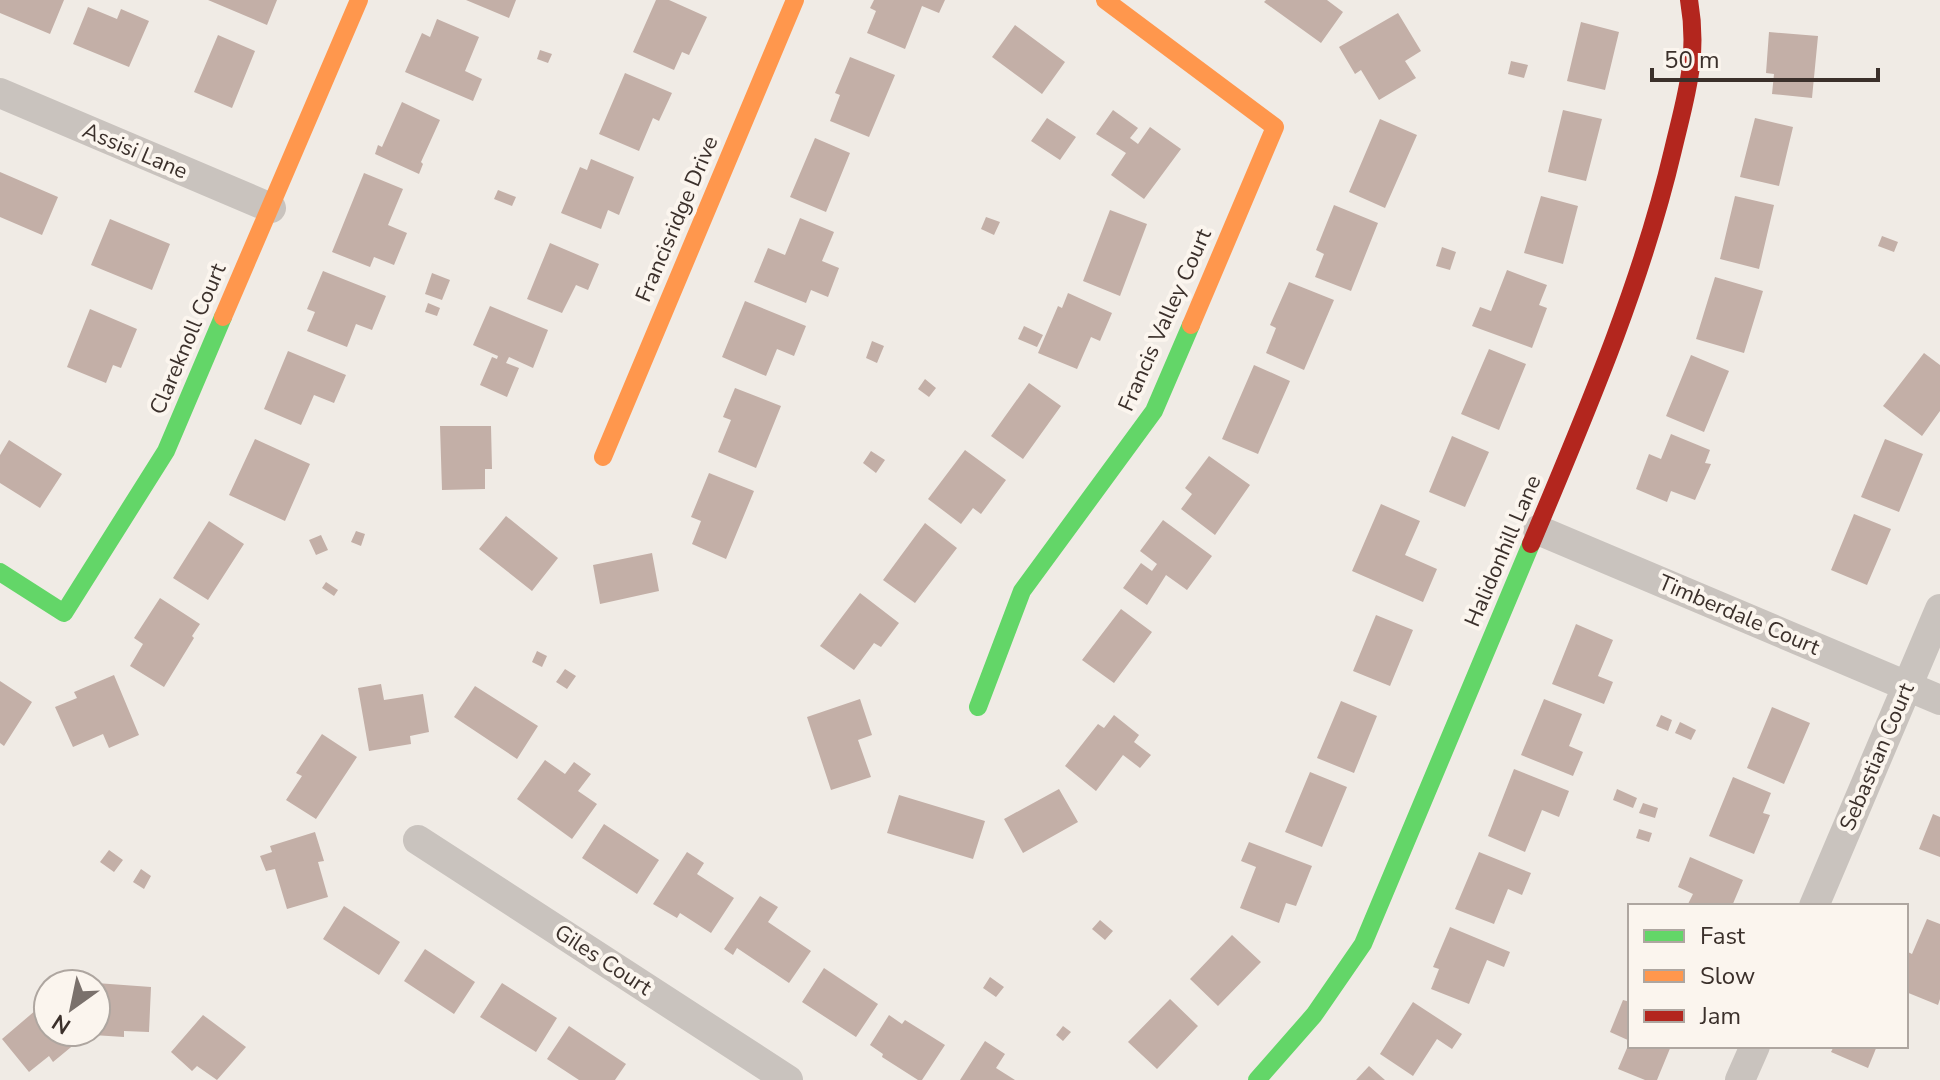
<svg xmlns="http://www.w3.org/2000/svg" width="1940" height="1080" font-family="'Nunito Sans',sans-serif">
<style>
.building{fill:#c3afa7}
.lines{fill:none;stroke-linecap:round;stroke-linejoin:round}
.street{stroke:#c9c3be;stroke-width:30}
.fast{stroke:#63d668;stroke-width:18}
.slow{stroke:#ff974d;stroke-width:18}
.jam{stroke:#b3261e;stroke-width:18}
.labels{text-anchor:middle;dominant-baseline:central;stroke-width:8;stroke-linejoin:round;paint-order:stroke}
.street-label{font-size:22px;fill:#3b302b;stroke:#fbf5ee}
</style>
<rect width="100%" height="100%" fill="#f0ebe5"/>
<path class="building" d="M0 0H64L50 34 0 13Z
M208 0H277L267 25Z
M466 0H516L509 18Z
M656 0H669L707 17 689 55 682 52 674 70 633 52Z
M874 0H945L939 13 922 6 905 49 867 33 876 11 870 8Z
M1266 0H1327L1343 12 1321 43 1264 2Z
M88 7 117 19 121 9 149 21 129 67 73 44Z
M1398 13 1421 51 1405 61 1416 78 1379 100 1361 70 1355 74 1339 47Z
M437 19 479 37 465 71 482 79 473 101 405 72 422 33 430 37Z
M1581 22 1619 32 1605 90 1567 81Z
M1015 25 1065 62 1042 94 992 57Z
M1769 32 1818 36 1812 98 1772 94 1774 74 1766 73Z
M218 35 255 51 232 108 194 92Z
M540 50 552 54 548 63 537 59Z
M850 57 895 75 869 137 830 121 840 95 835 93Z
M1511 61 1528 65 1524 78 1508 74Z
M625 73 672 93 659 121 653 118 639 151 599 134Z
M402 102 440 120 421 162 423 164 419 174 375 154 378 145 382 147Z
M1113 110 1138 128 1130 138 1138 144 1150 127 1181 149 1144 199 1111 175 1126 153 1096 134Z
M1563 110 1602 119 1586 181 1548 172Z
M1047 118 1076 137 1060 160 1031 141Z
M1755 118 1793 127 1779 186 1740 177Z
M1380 119 1417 135 1385 208 1349 192Z
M815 138 850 153 826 212 790 197Z
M591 159 634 177 619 215 608 210 601 229 561 213 580 167 587 170Z
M0 172 58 197 42 235 0 217Z
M364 173 403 189 388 225 407 233 394 265 374 257 370 267 332 252Z
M498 190 516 197 512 206 494 199Z
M1541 196 1578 206 1563 264 1524 253Z
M1735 196 1774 205 1759 269 1720 259Z
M1334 205 1378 223 1351 291 1315 277 1324 254 1316 250Z
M1110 210 1147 224 1120 296 1083 281Z
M986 217 1000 222 994 235 981 229Z
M800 218 834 232 822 261 839 268 828 297 811 290 806 303 754 282 768 248 785 255Z
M110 219 170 244 152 290 91 265Z
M1882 236 1898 242 1894 252 1878 246Z
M550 243 599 264 588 290 576 285 562 313 527 299Z
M1442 247 1456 252 1450 270 1436 266Z
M1507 270 1547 285 1539 305 1547 308 1532 348 1472 326 1480 307 1491 311Z
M323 271 386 296 372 330 356 324 347 347 307 331 315 312 307 309Z
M432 273 450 280 442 300 425 294Z
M1715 277 1763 291 1744 353 1696 339Z
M1289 282 1334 300 1304 370 1266 353 1276 328 1270 325Z
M1068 293 1112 313 1100 341 1091 337 1077 369 1038 353 1058 306 1062 308Z
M745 301 806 326 794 356 777 349 766 376 722 357Z
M428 303 440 308 437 316 425 312Z
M490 306 548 330 533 368 509 357 506 363 519 368 507 397 480 385 492 357 497 359 498 356 473 345Z
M90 309 137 329 121 368 113 365 106 383 67 367Z
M1024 326 1043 335 1037 347 1018 339Z
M872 341 884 346 877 363 866 358Z
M1489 349 1526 364 1499 430 1461 414Z
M288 351 346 375 334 403 314 395 301 425 264 409Z
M1924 353 1940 365V411L1922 436 1883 406Z
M1691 355 1729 371 1704 432 1666 416Z
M1254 365 1290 381 1258 454 1222 439Z
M925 379 936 388 929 397 918 389Z
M1029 383 1061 406 1023 459 991 436Z
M735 388 781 406 756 468 718 452 731 420 723 417Z
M440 426H491L492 469H485V489L442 490Z
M1671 434 1710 450 1705 463 1711 464 1695 500 1671 491 1667 502 1636 489 1649 454 1661 459Z
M1452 436 1489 452 1465 507 1429 492Z
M255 439 310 464 285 521 229 495Z
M1885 439 1923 454 1899 512 1861 497Z
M9 440 62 474 40 508 0 483V455Z
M965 450 1006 480 981 514 973 508 961 524 928 499Z
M871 451 885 460 876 473 863 463Z
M1209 456 1250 485 1215 535 1181 509 1192 494 1185 488Z
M709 473 754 491 726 559 692 544 701 521 691 517Z
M1381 504 1420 521 1405 555 1437 569 1423 602 1352 571Z
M1854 514 1891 529 1867 585 1831 570Z
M506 516 558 558 532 591 479 549Z
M1163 520 1212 556 1187 590 1166 575 1147 605 1123 588 1141 563 1152 571 1157 564 1140 551Z
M209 521 244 544 208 600 173 578Z
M925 523 957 548 915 603 883 580Z
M356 531 365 534 361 546 351 542Z
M321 535 328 550 316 555 309 540Z
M652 553 659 591 600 604 593 565Z
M326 582 338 590 334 596 322 588Z
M860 593 899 623 881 647 874 643 854 670 820 646Z
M160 598 200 624 192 636 194 638 164 687 130 666 143 644 134 638Z
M1121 609 1152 632 1114 683 1082 660Z
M1376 615 1413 630 1390 686 1353 671Z
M1576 624 1613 640 1598 676 1613 682 1604 704 1552 684Z
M537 651 547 656 542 667 532 662Z
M565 669 576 676 567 689 556 682Z
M114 675 139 735 109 748 103 734 73 747 55 707 77 698 74 692Z
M0 681 32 702 4 746 0 743Z
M381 684 384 700 423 694 429 732 410 736 411 744 369 751 358 688Z
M475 686 538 726 517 759 454 717Z
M860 699 872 735 858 740 871 777 831 790 807 717Z
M1544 699 1582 714 1569 746 1583 752 1573 776 1521 755Z
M1341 701 1377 716 1354 773 1317 758Z
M1772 707 1810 723 1784 784 1747 768Z
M1114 715 1139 735 1134 742 1151 755 1140 768 1123 755 1096 791 1065 766 1098 724 1104 728Z
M1661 715 1672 720 1668 731 1656 726Z
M1680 722 1696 730 1691 740 1675 733Z
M322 734 357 757 316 819 286 800 302 776 296 773Z
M545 760 565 774 574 762 591 774 578 791 597 804 572 839 517 799Z
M1514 769 1569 791 1559 817 1542 810 1525 852 1488 836Z
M1310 772 1347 787 1322 847 1285 832Z
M1733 777 1771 793 1763 813 1770 815 1754 854 1709 836Z
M1059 789 1078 822 1023 853 1004 819Z
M1617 789 1637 798 1633 808 1613 800Z
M899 795 985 821 973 859 887 833Z
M1643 803 1658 808 1655 818 1639 813Z
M1933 814 1940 817V857L1919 849Z
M604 824 659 860 637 894 582 858Z
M1639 829 1652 833 1649 842 1636 838Z
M315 832 324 861 318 862 328 897 287 909 275 869 266 871 260 856 272 852 270 846Z
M1249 842 1312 866 1296 906 1286 903 1279 923 1240 908 1256 867 1241 861Z
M109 850 123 860 114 872 100 862Z
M687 852 704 863 697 874 734 898 711 933 680 913 677 918 653 904Z
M1479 852 1531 873 1522 895 1508 889 1494 924 1455 909Z
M1690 857 1743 880 1732 906H1687L1693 894 1678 887Z
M141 869 151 876 144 889 133 882Z
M760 896 778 907 768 922 811 951 789 983 737 948 733 955 724 949Z
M344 906 400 942 379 975 323 939Z
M1927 919 1940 924V999L1938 1005 1906 992V951L1912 954Z
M1100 920 1113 931 1105 940 1092 929Z
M1450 927 1510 952 1504 967 1487 960 1469 1004 1431 989 1439 969 1433 967Z
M1232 935 1261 962 1218 1006 1190 979Z
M425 949 475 982 454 1014 404 981Z
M824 968 878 1004 856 1037 802 1002Z
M990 977 1004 987 996 997 983 988Z
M96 983 151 987 149 1032 124 1031V1037L93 1035V1032H96Z
M502 983 557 1018 536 1052 480 1017Z
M1170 999 1198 1026 1157 1069 1128 1042Z
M1623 1000 1630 1002V1046H1671L1657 1080H1645L1618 1069 1630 1041 1610 1032Z
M1413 1002 1462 1034 1452 1049 1437 1039 1413 1076 1380 1054Z
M43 1004 48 1009V1032H67L76 1043 53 1062 49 1056 29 1072 2 1039Z
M203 1015 246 1047 217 1080 197 1066 192 1071 171 1052Z
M889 1015 902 1024 905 1020 945 1045 922 1080H918L882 1057 883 1054 870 1045Z
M569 1026 626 1064 615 1080H579L547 1059Z
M1063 1026 1071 1032 1063 1041 1056 1035Z
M985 1041 1005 1054 996 1068 1015 1080H960Z
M1834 1046H1877L1868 1068 1831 1052Z
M1369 1066 1385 1080H1356Z"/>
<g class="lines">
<path class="street" d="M0 93 271 208
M1538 530 1940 700
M418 840 788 1080
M1814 906 1940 609
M1740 1080 1755 1046"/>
<path class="fast" d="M0 572 64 613 166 451 223 317
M978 707 1022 591 1154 411 1191 325
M1257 1080 1314 1015 1363 944 1531 544"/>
<path class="slow" d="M1105 0 1275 127 1191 325
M223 317 359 0
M603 457 795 0"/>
<path class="jam" d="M1531 544C1585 415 1641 286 1673 150 1686 95 1699 57 1689 0"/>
</g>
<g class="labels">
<g class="street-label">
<text transform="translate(135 151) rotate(23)">Assisi Lane</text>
<text transform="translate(677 219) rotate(-67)">Francisridge Drive</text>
<text transform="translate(1165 320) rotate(-66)">Francis Valley Court</text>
<text transform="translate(188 339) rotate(-67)">Clareknoll Court</text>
<text transform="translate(1503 551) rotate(-67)">Halidonhill Lane</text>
<text transform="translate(1739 615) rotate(23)">Timberdale Court</text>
<text transform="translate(1877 757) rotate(-67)">Sebastian Court</text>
<text transform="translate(603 960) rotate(33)">Giles Court</text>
</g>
</g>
<rect x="1628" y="904" width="280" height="144" fill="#fbf5ee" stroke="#aea6a0" stroke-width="2"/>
<rect x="1644" y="930" width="40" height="12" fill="#63d668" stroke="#aea6a0" stroke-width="2"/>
<text x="1700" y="944" font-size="24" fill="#3b302b">Fast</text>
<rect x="1644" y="970" width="40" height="12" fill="#ff974d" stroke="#aea6a0" stroke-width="2"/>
<text x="1700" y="984" font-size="24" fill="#3b302b">Slow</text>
<rect x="1644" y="1010" width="40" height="12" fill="#b3261e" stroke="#aea6a0" stroke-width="2"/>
<text x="1700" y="1024" font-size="24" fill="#3b302b">Jam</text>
<g transform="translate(72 1008) rotate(213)"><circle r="38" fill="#fbf5ee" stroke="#aea6a0" stroke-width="2"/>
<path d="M0-6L14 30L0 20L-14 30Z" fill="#7a716c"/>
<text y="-12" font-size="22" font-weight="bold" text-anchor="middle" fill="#3b302b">N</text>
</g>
<path d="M1652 68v12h226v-12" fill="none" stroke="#3b302b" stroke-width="4"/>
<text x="1664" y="68" font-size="24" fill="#3b302b" stroke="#fbf5ee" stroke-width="6" paint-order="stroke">50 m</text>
</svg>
